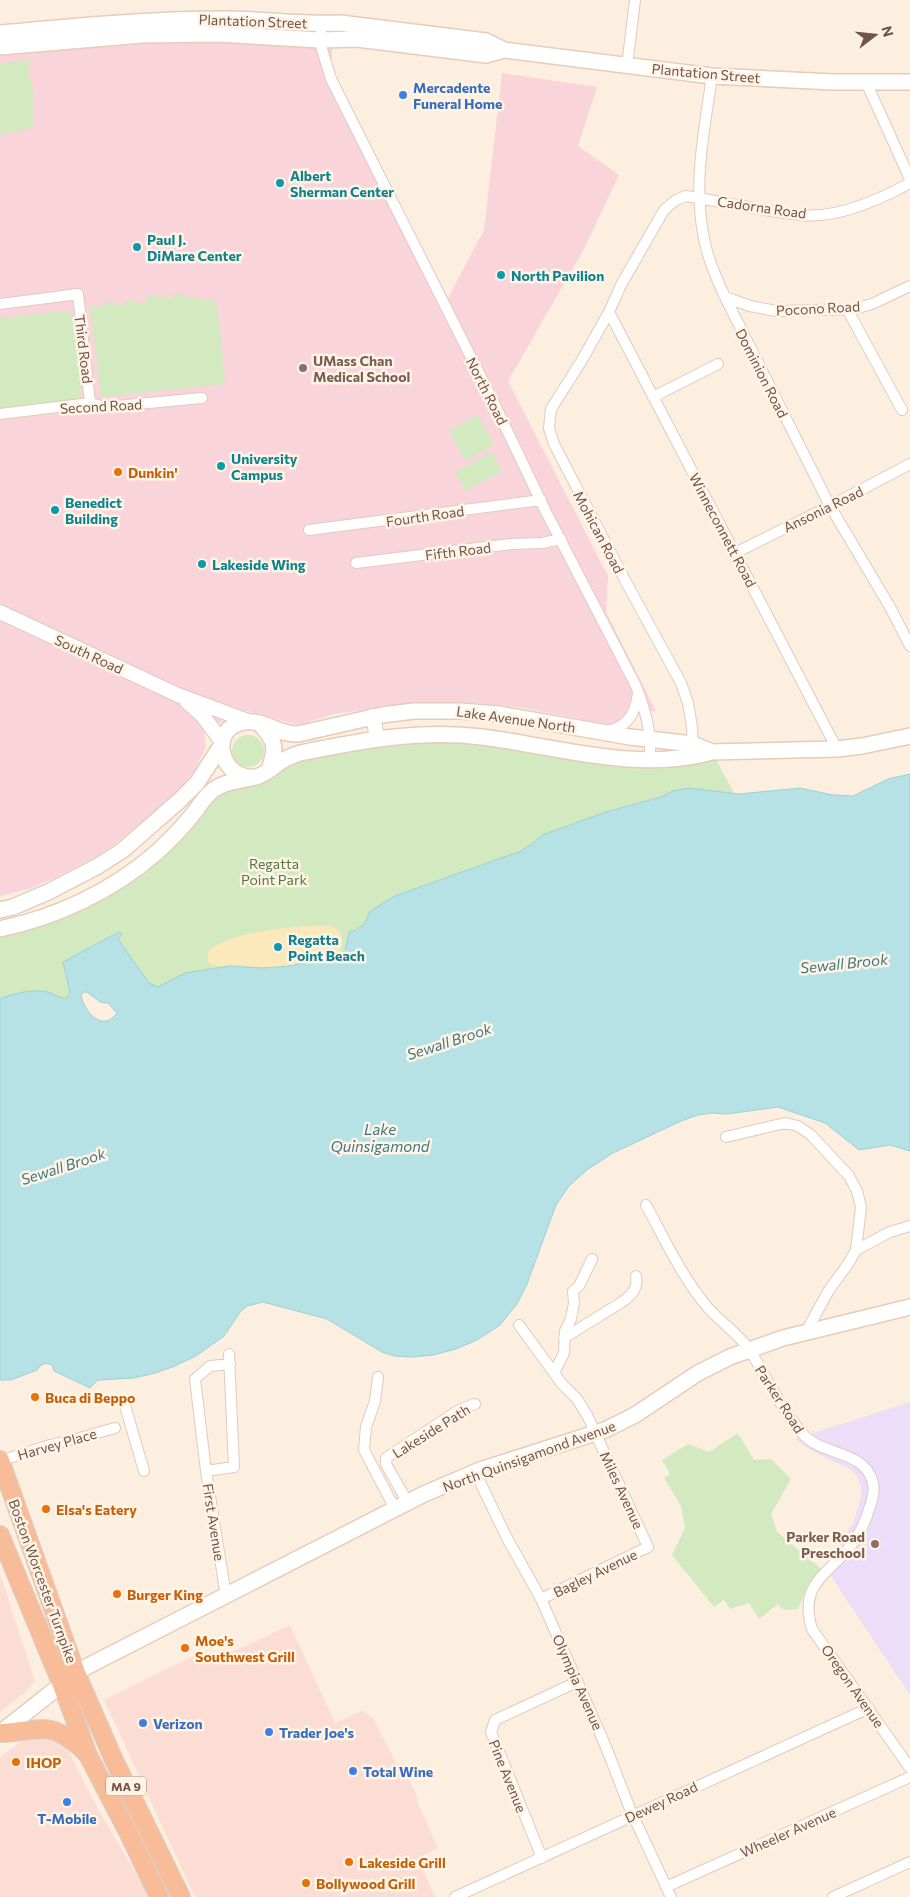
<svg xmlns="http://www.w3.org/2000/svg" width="910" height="1897" font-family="Commissioner,sans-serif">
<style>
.commercial{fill:#fcddd4}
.education{fill:#ecddf8}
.medical{fill:#fad4db}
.green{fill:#d3e9c0}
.sand{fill:#fbe9bb}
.water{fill:#b6e1e5;stroke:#9cd1d6;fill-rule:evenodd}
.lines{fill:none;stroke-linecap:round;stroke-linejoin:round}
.minor-casing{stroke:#e0cbbd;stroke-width:12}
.tertiary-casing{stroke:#e0cbbd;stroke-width:16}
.secondary-casing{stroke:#e5ccbb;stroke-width:18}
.trunk-casing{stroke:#d8cfcc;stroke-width:20}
.minor{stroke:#fff;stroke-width:10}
.tertiary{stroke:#fff;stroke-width:14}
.secondary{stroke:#fff;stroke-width:15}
.trunk{stroke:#f8bd98;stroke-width:18}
.shop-dot{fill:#3f7fe0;stroke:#fff4e6;stroke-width:2}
.culture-dot{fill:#0f9aa8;stroke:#fff4e6;stroke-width:2}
.education-dot{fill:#8d6e63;stroke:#fff4e6;stroke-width:2}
.food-dot{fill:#e8710a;stroke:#fff4e6;stroke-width:2}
.labels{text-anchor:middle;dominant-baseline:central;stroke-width:5;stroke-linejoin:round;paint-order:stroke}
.shield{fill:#fff4e6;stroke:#9c8477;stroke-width:1}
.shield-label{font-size:12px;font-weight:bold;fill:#725448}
.street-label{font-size:14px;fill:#725448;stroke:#fff4e6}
.shop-label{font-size:14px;font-weight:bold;fill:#366cbe;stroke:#fff4e6;text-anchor:start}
.culture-label{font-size:14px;font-weight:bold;fill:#0d838f;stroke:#fff4e6;text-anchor:start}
.education-label{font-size:14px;font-weight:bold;fill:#785e54;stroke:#fff4e6;text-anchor:start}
.food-label{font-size:14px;font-weight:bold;fill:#c56008;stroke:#fff4e6;text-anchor:start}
.park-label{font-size:14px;fill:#547841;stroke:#fff4e6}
.water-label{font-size:15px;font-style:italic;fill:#3f787f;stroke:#fff4e6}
</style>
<rect width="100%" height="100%" fill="#fcefe0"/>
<path class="commercial" d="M0 1574 35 1681 25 1692 0 1712Z
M290 1625 335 1723 362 1711 373 1718 396 1763 400 1765 416 1792 417 1801 438 1848 418 1858 435 1897H195L104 1700 203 1651 209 1663Z
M43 1734 61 1742 67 1748 99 1811 139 1878 148 1897H0V1757L25 1739Z"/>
<path class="education" d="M910 1402V1695L825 1567 854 1522 861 1496V1485L857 1476 850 1469 814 1452 795 1439Z"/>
<path class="medical" d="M191 39 332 45V70L448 298 484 230 502 73 597 87 578 146 619 175 584 249 508 381 608 576 606 612 656 711 630 713 620 723 611 725 518 707 463 702 420 703 333 714 299 725 251 712 238 710 204 734 206 747 195 770 172 799 116 843 97 856 52 879 29 889 0 896V55L116 43Z"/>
<path class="green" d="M31 60 28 70 33 90V128L7 133 0 136V63Z
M174 293 205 300 215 299 219 316 225 384 101 397 90 306 103 307 105 301 123 306 127 299 145 304 149 295 171 299Z
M61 311 69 312 73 317 82 391 78 400 0 410V318Z
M478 415 494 445 465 461 449 430Z
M492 452 502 471 466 491 455 472Z
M232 751a16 16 0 1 1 32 0a16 16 0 1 1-32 0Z
M419 735 614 758 712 752 734 793 689 788 673 791 661 797 606 812 542 835 532 844 521 851 395 896 370 911C366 923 361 929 349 932L345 953 262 968 230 966 158 988 149 983 118 939 102 941 63 962 70 992 67 998 0 999V929L116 883 203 801 282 761Z
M738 1433 754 1460 771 1459 791 1479 771 1514 777 1532 823 1570 808 1585 798 1609 784 1610 778 1604 759 1619 749 1603 730 1609 724 1600 714 1607 672 1555 685 1528 681 1506 664 1478 670 1474 662 1460 688 1444 709 1452Z"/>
<path class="sand" d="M311 926C318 926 328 925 334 928 344 932 345 948 337 953 327 959 304 963 292 966 266 971 238 967 211 965L208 961V952C226 933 285 927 311 926Z"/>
<path class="water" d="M910 774V1151L890 1145 859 1150 825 1123 778 1107 727 1114 712 1113 698 1115 681 1121 613 1153 588 1169 569 1186 556 1205 527 1284 517 1304 500 1325 477 1340 456 1349 433 1355 412 1357 394 1356 382 1352 327 1319 263 1302 247 1306 241 1311 224 1336 196 1356 175 1366 155 1373 134 1378 98 1380 90 1388 54 1371 52 1365 46 1363 40 1366 37 1370 11 1380H0V999C14 993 33 989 48 992 54 994 60 999 67 998L70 992 63 962 119 932 122 934 118 939 149 983 158 987 185 973 230 966 262 968 290 966 345 953 349 932 356 930 365 923 370 911 395 896 521 851 532 844 542 835 606 812 661 797 673 791 689 788 739 794 800 788 833 795 853 796 888 779ZM84 992H87L100 1002 108 1003 117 1013C103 1033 84 1012 81 995Z"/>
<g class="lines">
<defs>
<path id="minor" d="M321 24V46L331 79 493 401 545 510 636 686C646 712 651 730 650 759
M627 66 635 0
M712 76C704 132 692 187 705 243 709 262 717 280 725 297L830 506 890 607 910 646
M866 82 910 179
M725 297 750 306 776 311 854 309 872 304 910 286
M0 304 78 294 90 403
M847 309 902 410
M609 312 837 749
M653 397 718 364
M0 414 90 403 105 407 202 398
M309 530 541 500
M735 553 834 504 910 464
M356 563 511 544 542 543 561 539
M608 731C628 726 635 714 638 694
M693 749 692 727 688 703 681 683 626 582 554 444 549 428 551 409 582 360 609 312 621 285 664 210 676 200 686 196 698 198C731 203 768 212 801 215 837 219 879 200 910 183
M726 1137 785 1123 798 1126 811 1135 849 1176 857 1191 861 1207 856 1250 848 1264 829 1290 806 1332
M646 1205C664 1238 680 1273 704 1303 717 1320 736 1331 749 1349 767 1377 781 1410 804 1435 823 1456 865 1450 873 1483 875 1492 872 1501 869 1509 865 1524 858 1537 848 1549 824 1577 799 1586 812 1629L910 1768
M856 1250 890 1232 910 1226
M519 1325 562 1384 577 1399 587 1415 648 1547 541 1599
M564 1338 622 1302C632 1295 638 1289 636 1276
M554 1373 564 1353 565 1331 571 1319 574 1303 573 1291 579 1286 592 1259
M378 1377 375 1401 366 1427 364 1450 395 1509
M126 1409 144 1471
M0 1461 50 1445 76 1439 115 1428
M206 1471 195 1379 210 1366 230 1364
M475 1472 508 1540 541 1599 606 1747 630 1809 671 1897
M408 1503 386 1464V1458L459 1410 475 1404
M226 1596 206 1471 234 1467 229 1354
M542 1858 491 1732 495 1720 577 1682
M666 1887 910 1777
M455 1897 869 1708
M833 1897 910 1862"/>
<path id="tertiary" d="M0 612 178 695 248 721
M187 702 203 716 222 742
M373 716 377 738"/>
<path id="secondary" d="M0 33C75 26 150 19 226 19 264 19 302 25 340 23L486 41 504 50 712 76 833 82H910
M0 47 142 35 217 34 320 40 357 39 486 55 504 50
M261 725C277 743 276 748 269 770
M712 752 693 744 630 737 499 714 460 711H414L382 715 298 734C279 735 263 719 245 722 206 727 221 782 256 777 265 775 274 766 282 761 288 757 294 755 300 753 360 741 420 729 482 737 557 746 636 773 712 752L837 749 862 746 910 736
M0 910 13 907 48 892 98 866 123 850 180 800 197 783 221 746
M0 929C57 917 112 891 156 853 169 841 182 828 193 814 199 807 204 797 212 791 222 782 238 781 251 778
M0 1733 76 1673 88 1666 424 1494 480 1470 605 1430 635 1415 698 1373 730 1357 783 1338 910 1307"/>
<path id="trunk" d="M0 1460 76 1673 113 1758 181 1897
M0 1535 62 1685 88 1755 129 1834 159 1897
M0 1733C15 1733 29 1729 44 1729 60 1729 78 1744 88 1755"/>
</defs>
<use href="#minor" class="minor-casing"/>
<use href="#tertiary" class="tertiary-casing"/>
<use href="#secondary" class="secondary-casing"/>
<use href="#trunk" class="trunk-casing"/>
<use href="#minor" class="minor"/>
<use href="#tertiary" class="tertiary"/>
<use href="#secondary" class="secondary"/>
<use href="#trunk" class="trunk"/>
</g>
<g class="shop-dot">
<circle cx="403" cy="95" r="5"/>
<circle cx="143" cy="1723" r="5"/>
<circle cx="269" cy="1732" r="5"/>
<circle cx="353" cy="1771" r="5"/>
<circle cx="67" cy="1802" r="5"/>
</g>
<g class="culture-dot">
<circle cx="280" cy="183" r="5"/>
<circle cx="137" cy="247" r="5"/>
<circle cx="501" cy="275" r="5"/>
<circle cx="221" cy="466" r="5"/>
<circle cx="55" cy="510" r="5"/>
<circle cx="202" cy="564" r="5"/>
<circle cx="278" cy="947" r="5"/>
</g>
<g class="education-dot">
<circle cx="303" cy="368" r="5"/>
<circle cx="875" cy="1544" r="5"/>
</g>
<g class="food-dot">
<circle cx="118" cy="472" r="5"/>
<circle cx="35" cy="1397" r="5"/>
<circle cx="46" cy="1509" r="5"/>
<circle cx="117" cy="1594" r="5"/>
<circle cx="185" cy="1648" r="5"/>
<circle cx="16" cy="1762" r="5"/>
<circle cx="349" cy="1862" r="5"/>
<circle cx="306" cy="1883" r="5"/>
</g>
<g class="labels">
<rect class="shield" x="106" y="1776.5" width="40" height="19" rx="4"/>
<g class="shield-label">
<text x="126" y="1786">MA 9</text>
</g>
<g class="street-label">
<text transform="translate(253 21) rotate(2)">Plantation Street</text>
<text transform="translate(706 73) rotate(5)">Plantation Street</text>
<text transform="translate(762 207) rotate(8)">Cadorna Road</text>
<text transform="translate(818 308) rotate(-3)">Pocono Road</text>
<text transform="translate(84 349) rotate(83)">Third Road</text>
<text transform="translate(762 373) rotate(63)">Dominion Road</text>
<text transform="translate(487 391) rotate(63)">North Road</text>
<text transform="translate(101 406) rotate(-3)">Second Road</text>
<text transform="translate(823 509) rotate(-26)">Ansonia Road</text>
<text transform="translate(425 516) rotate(-8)">Fourth Road</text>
<text transform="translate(723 530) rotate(62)">Winneconnett Road</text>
<text transform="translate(599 532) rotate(62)">Mohican Road</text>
<text transform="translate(458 551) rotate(-7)">Fifth Road</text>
<text transform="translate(89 654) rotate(25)">South Road</text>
<text transform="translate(516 719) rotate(8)">Lake Avenue North</text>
<text transform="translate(780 1399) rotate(57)">Parker Road</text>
<text transform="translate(431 1431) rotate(-32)">Lakeside Path</text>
<text transform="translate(57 1444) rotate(-16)">Harvey Place</text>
<text transform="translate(529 1456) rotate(-20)">North Quinsigamond Avenue</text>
<text transform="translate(622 1490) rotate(65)">Miles Avenue</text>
<text transform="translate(214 1522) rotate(81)">First Avenue</text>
<text transform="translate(595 1573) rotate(-26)">Bagley Avenue</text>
<text transform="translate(43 1581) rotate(70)">Boston Worcester Turnpike</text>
<text transform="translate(578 1682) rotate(66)">Olympia Avenue</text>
<text transform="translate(853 1686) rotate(55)">Oregon Avenue</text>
<text transform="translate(508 1776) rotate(68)">Pine Avenue</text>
<text transform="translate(661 1802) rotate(-25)">Dewey Road</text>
<text transform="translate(788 1832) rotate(-24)">Wheeler Avenue</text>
</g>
<g class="shop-label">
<text x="413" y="87">Mercadente<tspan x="413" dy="16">Funeral Home</tspan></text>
<text x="153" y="1723">Verizon</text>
<text x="279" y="1732">Trader Joe's</text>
<text x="363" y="1771">Total Wine</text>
<text x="67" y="1818" text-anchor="middle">T-Mobile</text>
</g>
<g class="culture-label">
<text x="290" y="175">Albert<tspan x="290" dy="16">Sherman Center</tspan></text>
<text x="147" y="239">Paul J.<tspan x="147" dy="16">DiMare Center</tspan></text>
<text x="511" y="275">North Pavilion</text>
<text x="231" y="458">University<tspan x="231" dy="16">Campus</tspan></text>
<text x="65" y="502">Benedict<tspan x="65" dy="16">Building</tspan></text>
<text x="212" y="564">Lakeside Wing</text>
<text x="288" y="939">Regatta<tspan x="288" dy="16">Point Beach</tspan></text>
</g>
<g class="education-label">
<text x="313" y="360">UMass Chan<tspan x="313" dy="16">Medical School</tspan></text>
<text x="865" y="1536" text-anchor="end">Parker Road<tspan x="865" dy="16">Preschool</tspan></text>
</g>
<g class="food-label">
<text x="128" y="472">Dunkin'</text>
<text x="45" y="1397">Buca di Beppo</text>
<text x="56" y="1509">Elsa's Eatery</text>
<text x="127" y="1594">Burger King</text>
<text x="195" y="1640">Moe's<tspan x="195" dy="16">Southwest Grill</tspan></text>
<text x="26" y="1762">IHOP</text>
<text x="359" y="1862">Lakeside Grill</text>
<text x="316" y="1883">Bollywood Grill</text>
</g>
<g class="park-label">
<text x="274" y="863">Regatta<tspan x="274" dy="16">Point Park</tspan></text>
</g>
<g class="water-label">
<text transform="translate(844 963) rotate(-6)">Sewall Brook</text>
<text transform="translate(449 1041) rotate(-18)">Sewall Brook</text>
<text x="380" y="1129">Lake<tspan x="380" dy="17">Quinsigamond</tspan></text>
<text transform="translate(63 1166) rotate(-18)">Sewall Brook</text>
</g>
</g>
<g transform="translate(875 35) rotate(74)" stroke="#fff4e6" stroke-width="4" paint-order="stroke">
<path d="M0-4L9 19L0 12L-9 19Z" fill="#725448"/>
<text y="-8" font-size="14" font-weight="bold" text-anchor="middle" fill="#725448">N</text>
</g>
</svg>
